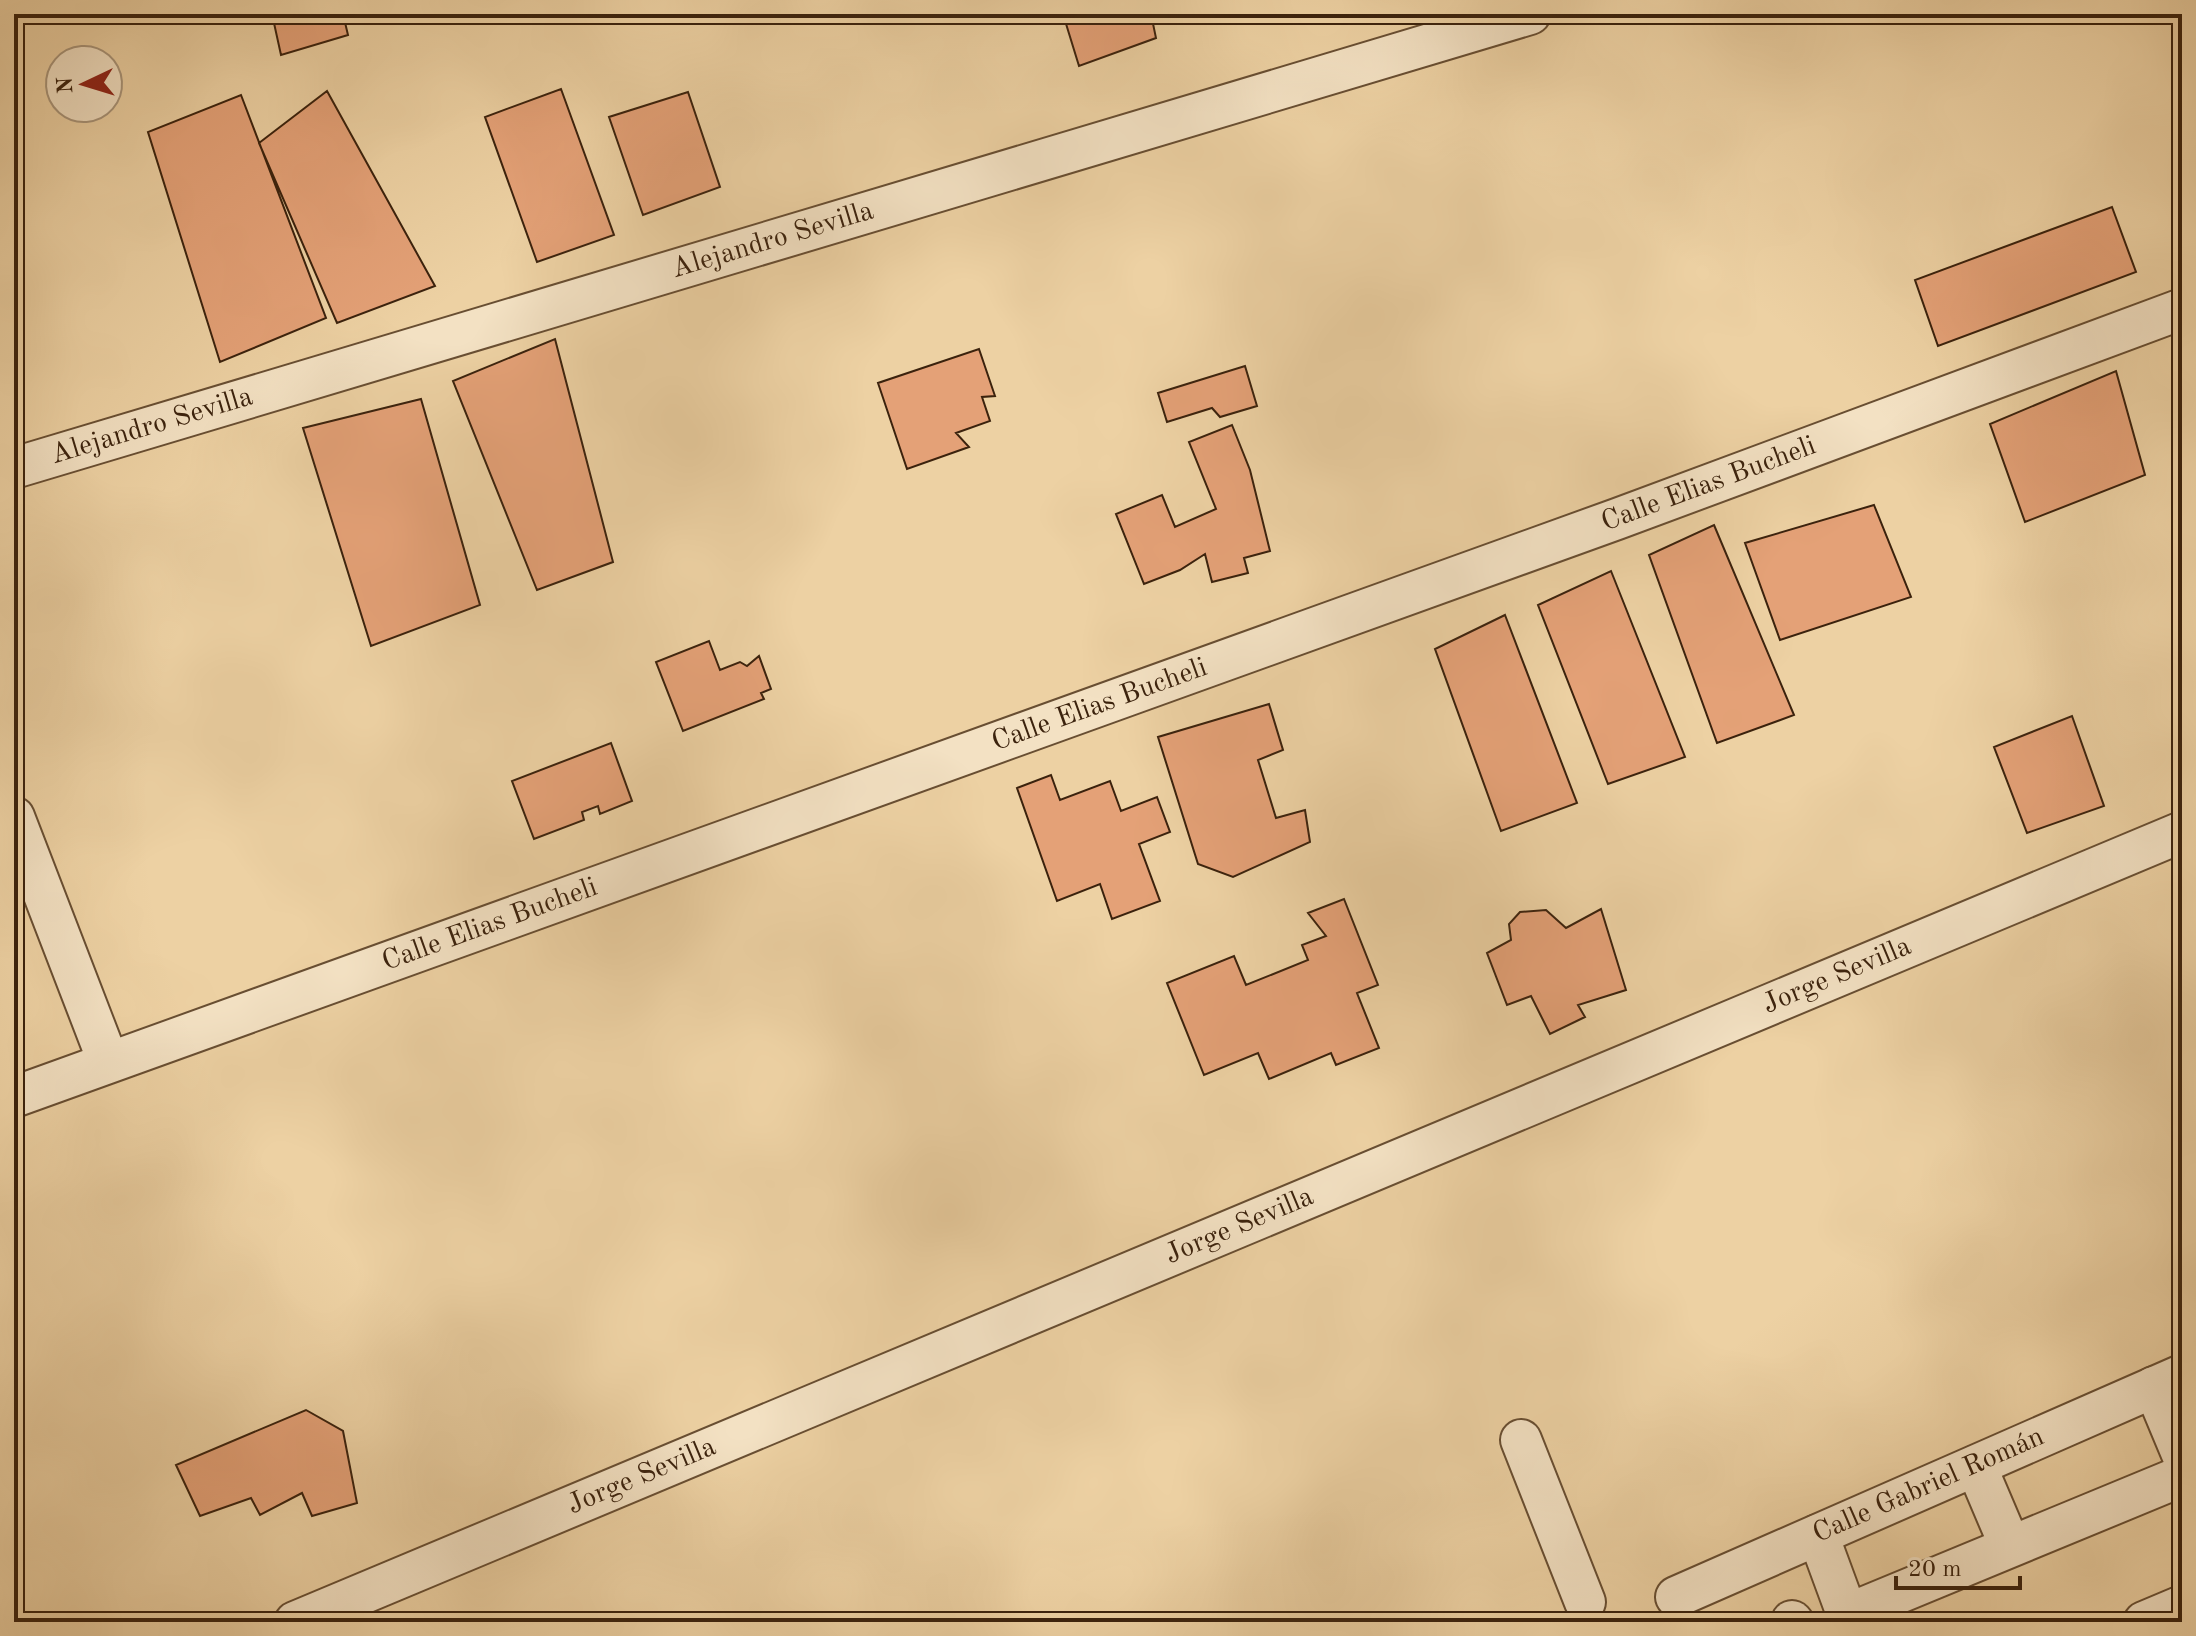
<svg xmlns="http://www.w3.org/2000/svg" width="2196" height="1636" font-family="'Old Standard TT',serif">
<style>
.building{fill:#e4a177;stroke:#3b220d;stroke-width:2}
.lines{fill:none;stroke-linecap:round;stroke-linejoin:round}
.minor-casing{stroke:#684e32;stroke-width:44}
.minor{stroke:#f3e1c3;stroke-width:40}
.labels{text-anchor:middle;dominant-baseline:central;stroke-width:8;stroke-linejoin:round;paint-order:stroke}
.street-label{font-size:28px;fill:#3b220d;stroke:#f3e1c3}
</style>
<rect width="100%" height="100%" fill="#edd1a3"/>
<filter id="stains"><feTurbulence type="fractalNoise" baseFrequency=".0025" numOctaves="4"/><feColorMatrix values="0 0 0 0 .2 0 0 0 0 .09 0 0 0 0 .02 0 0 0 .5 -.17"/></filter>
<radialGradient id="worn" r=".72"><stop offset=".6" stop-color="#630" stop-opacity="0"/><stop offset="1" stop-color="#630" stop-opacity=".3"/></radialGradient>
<path class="building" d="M272 14H343L348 35 281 55Z
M1063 14H1151L1156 38 1079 66Z
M561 89 614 235 537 262 485 117Z
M327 91 435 286 337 323 259 143Z
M688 92 720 187 643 215 609 117Z
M241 95 326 318 220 362 148 132Z
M2112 207 2136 272 1938 346 1915 280Z
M555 339 613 562 537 590 453 381Z
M979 349 995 396 982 397 990 421 956 433 969 447 907 469 878 383Z
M1245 366 1257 406 1220 417 1212 408 1167 422 1158 393Z
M2116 371 2145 475 2025 522 1990 424Z
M421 399 480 605 371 646 303 428Z
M1232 425 1250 470 1270 551 1244 558 1248 573 1212 582 1205 554 1180 570 1144 584 1116 514 1162 495 1175 527 1216 509 1189 442Z
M1874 505 1911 597 1780 640 1745 543Z
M1714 525 1794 715 1717 743 1649 555Z
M1611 571 1685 757 1608 784 1538 605Z
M1505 615 1577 803 1501 831 1435 649Z
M709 641 720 670 740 662 747 666 759 656 771 689 761 693 764 699 683 731 656 662Z
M1269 704 1283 750 1258 760 1276 818 1305 810 1310 842 1233 877 1198 864 1158 737Z
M2072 716 2104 806 2027 833 1994 747Z
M611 743 632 801 600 814 598 806 582 812 584 820 534 839 512 781Z
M1051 775 1060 800 1110 781 1121 811 1157 797 1170 832 1139 844 1160 901 1112 919 1100 884 1057 901 1017 788Z
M1344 899 1378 985 1357 993 1379 1048 1336 1065 1331 1053 1269 1079 1258 1053 1204 1075 1167 983 1234 956 1246 985 1308 960 1302 945 1326 936 1308 913Z
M1601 909 1626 990 1578 1005 1585 1017 1550 1034 1531 996 1507 1005 1487 953 1511 940 1509 924 1520 912 1546 910 1566 928Z
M306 1410 343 1431 357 1503 312 1516 302 1493 260 1515 251 1498 200 1516 176 1465Z"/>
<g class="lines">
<defs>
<g id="minor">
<path id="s1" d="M14 468 1530 14"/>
<path d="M14 817 108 1061"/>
<path id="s2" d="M14 1097 1617 519 2182 309"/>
<path d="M2154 1387 2182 1454"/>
<path d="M1521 1440 1585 1602"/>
<path d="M1976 1466 2010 1546"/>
<path d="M1818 1535 1850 1622"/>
<path id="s3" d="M1676 1597 2182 1375"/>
<path d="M1848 1614 2182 1476"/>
<path d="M1792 1621 1793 1622"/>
<path id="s4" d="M295 1622 2182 832"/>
<path d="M2144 1622 2182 1606"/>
</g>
</defs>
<use href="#minor" class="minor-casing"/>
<use href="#minor" class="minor"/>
</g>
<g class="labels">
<g class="street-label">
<text stroke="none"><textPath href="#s1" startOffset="792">Alejandro Sevilla</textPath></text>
<text stroke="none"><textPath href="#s1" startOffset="144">Alejandro Sevilla</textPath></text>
<text stroke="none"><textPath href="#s2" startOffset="1802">Calle Elias Bucheli</textPath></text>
<text stroke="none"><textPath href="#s2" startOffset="1154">Calle Elias Bucheli</textPath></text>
<text stroke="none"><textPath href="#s2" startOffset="506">Calle Elias Bucheli</textPath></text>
<text stroke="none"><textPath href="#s4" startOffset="1672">Jorge Sevilla</textPath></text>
<text stroke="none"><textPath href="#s4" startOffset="1024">Jorge Sevilla</textPath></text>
<text stroke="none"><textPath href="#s4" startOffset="376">Jorge Sevilla</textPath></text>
<text stroke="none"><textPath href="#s3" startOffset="276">Calle Gabriel Román</textPath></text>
</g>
</g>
<rect width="2196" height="1636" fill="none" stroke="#edd1a3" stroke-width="48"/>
<rect x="16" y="16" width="2164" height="1604" fill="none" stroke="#3b220d" stroke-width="4"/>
<rect x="24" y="24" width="2148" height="1588" fill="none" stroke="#3b220d" stroke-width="2"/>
<g transform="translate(84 84) rotate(266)"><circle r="38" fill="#f3e1c3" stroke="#a9957a" stroke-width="2"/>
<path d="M0-6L14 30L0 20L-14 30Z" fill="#8f2418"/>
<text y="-12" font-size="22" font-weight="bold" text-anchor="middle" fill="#3b220d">N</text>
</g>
<path d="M1896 1576v12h124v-12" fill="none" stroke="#3b220d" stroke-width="4"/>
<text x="1908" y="1576" font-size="24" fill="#3b220d" stroke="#f3e1c3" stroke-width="6" paint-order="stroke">20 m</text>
<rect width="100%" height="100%" filter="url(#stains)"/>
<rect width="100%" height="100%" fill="url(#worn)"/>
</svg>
